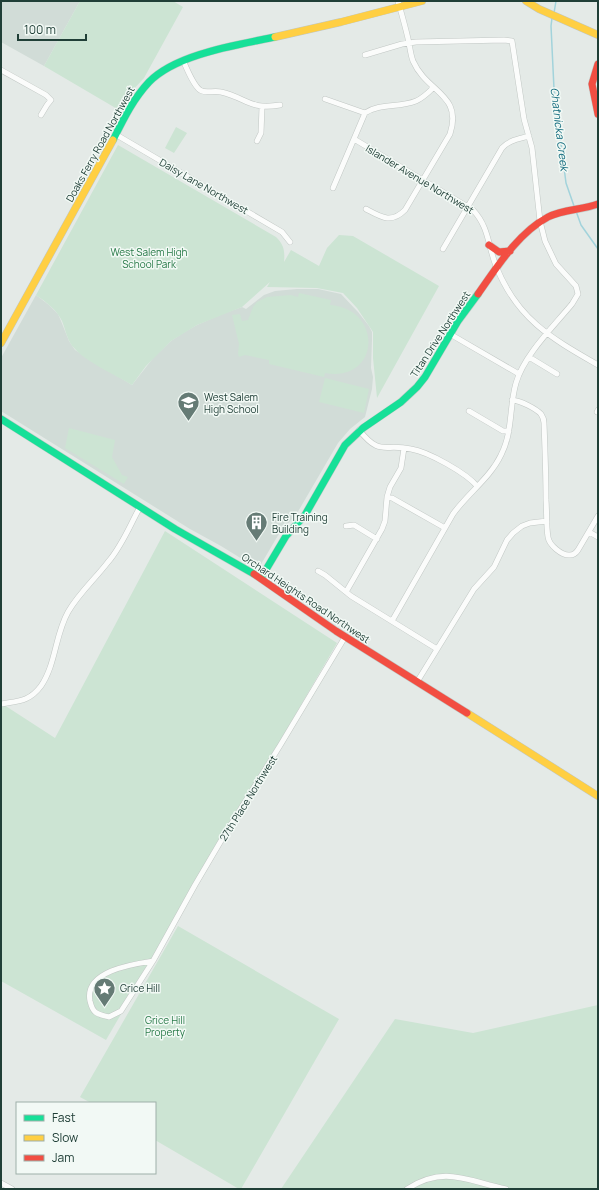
<svg xmlns="http://www.w3.org/2000/svg" width="599" height="1190" font-family="Manrope,sans-serif">
<style>
.built{fill:#d1dcd7}
.green{fill:#cce4d3}
.lines{fill:none;stroke-linecap:round;stroke-linejoin:round}
.stream{stroke:#a2d3db;stroke-width:1.5}
.street-casing{stroke:#c1c7c4;stroke-width:6}
.fast-casing{stroke:#bfc7c4;stroke-width:8}
.slow-casing{stroke:#bfc7c4;stroke-width:8}
.jam-casing{stroke:#bfc7c4;stroke-width:8}
.street{stroke:#fbfcfb;stroke-width:5}
.fast{stroke:#16e098;stroke-width:7}
.slow{stroke:#ffcf43;stroke-width:7}
.jam{stroke:#f24e42;stroke-width:7}
.labels{text-anchor:middle;dominant-baseline:central;stroke-width:3;stroke-linejoin:round;paint-order:stroke}
.street-label{font-size:10px;fill:#203f37;stroke:#f2f9f5}
.park-label{font-size:10px;fill:#277947;stroke:#f2f9f5}
.poi-label{font-size:10px;fill:#203f37;stroke:#f2f9f5;text-anchor:start}
.water-label{font-size:11px;font-style:italic;fill:#156d7f;stroke:#f2f9f5}
</style>
<rect width="100%" height="100%" fill="#e4eae7"/>
<path class="built" d="M1 1H80L44 66 1 42Z
M297 289H318L341 294 358 312 369 326 372 332V340L371 368 373 377 372 389 365 417 350 429 338 443 296 515 280 532 260 566 258 567H255L221 546 190 529 1 411V358L36 295 49 305 58 314 61 321 69 341 75 350 132 385 154 357 171 341 183 333 197 325 220 315 242 307 246 309 264 295 275 291Z"/>
<path class="green" d="M80 1H173L183 7 144 78 132 91 126 100 124 101 119 110 44 66Z
M176 127 187 133 174 153 165 148Z
M118 145 276 237C284 245 285 251 284 262L291 250 319 266 327 248 339 235 353 236 439 286 377 398 373 358V332L357 308 343 293 317 288 267 287 270 282 242 307 197 325 171 341 146 366 132 385C117 376 85 361 75 349 67 341 66 331 62 321 56 309 46 302 36 295Z
M299 293 331 300 330 305C384 309 380 383 325 373L324 377 269 364V360L245 355 239 357 238 354 239 344 232 315 240 314 242 321 248 320 253 307 257 302 267 297 291 295 298 297Z
M325 378 369 389 364 413 319 402Z
M69 428 115 440 112 457 122 475 128 477 124 484 65 448Z
M165 531 337 643 106 1040 1 981V703L55 738Z
M178 926 339 1019 241 1189H239L155 1140V1103H91L80 1097Z
M598 1005V1189H281L395 1019 473 1033Z"/>
<g class="lines">
<path class="stream" d="M554 13 556 1
M552 18 551 26 554 89 566 183 574 206
M576 211 581 225 598 249"/>
<defs>
<path id="street" d="M365 55 402 44 416 42 504 40 512 41 524 119 532 148 540 221 545 241 556 264 576 286 578 294 572 304C553 327 524 355 516 383 509 407 513 432 501 455 490 478 468 493 453 514L392 621
M183 60C186 67 193 85 200 90 205 94 214 90 221 92 247 98 249 110 280 105
M1 70 46 95 51 100 47 105 41 115
M325 99 365 113
M115 134 282 232 290 242
M354 139 473 210C489 227 488 246 496 266 517 319 551 338 598 365
M257 141 261 133 262 107
M333 188 365 113C380 103 399 108 416 101 423 98 428 93 433 88
M366 209C381 217 391 224 405 210L450 134C463 94 427 93 413 61 411 56 410 49 409 43 406 29 402 15 398 1
M443 249 502 148C509 140 519 139 529 136
M450 334 519 374
M529 357 557 374
M512 400C521 401 535 408 541 414 543 417 544 420 544 423 545 449 546 474 546 500 547 512 546 525 548 537 549 545 562 556 570 555 574 555 576 553 578 550L598 516
M469 411 503 431H509
M597 412 598 410
M359 430C381 457 383 443 411 449 429 452 466 473 477 486
M387 497 392 498 445 528
M346 526 354 525 377 539
M589 532 598 537
M318 571 325 575 351 596 437 649
M346 592 382 529 385 521 387 497 390 487 401 468 404 448
M417 682 474 589 494 567 507 540 513 533 522 526 530 523 547 521
M1 704C18 701 29 702 41 686 56 664 55 635 68 612 79 593 95 579 108 562 122 546 130 525 140 507
M153 961 121 1011 109 1017C97 1014 93 1014 90 1001 84 971 133 964 153 961L195 885 225 834 281 744 345 637
M1 1183 12 1189
M407 1189C445 1165 467 1181 506 1189"/>
<path id="fast" d="M113 140C123 120 133 99 149 82 176 54 237 45 275 37
M1 419 175 529 254 574
M261 578 286 536 305 515 345 445 363 428 401 402 417 387 425 377 458 321 478 294"/>
<path id="slow" d="M526 1 539 9 598 35
M275 37 341 22 422 1
M1 343 113 140
M467 713 598 796"/>
<path id="jam" d="M598 64 592 84 598 114
M489 245 499 252 510 251
M478 294C497 267 518 233 548 217 563 209 582 210 598 204
M254 574 336 631 467 713"/>
</defs>
<use href="#street" class="street-casing"/>
<use href="#fast" class="fast-casing"/>
<use href="#slow" class="slow-casing"/>
<use href="#jam" class="jam-casing"/>
<use href="#street" class="street"/>
<use href="#fast" class="fast"/>
<use href="#slow" class="slow"/>
<use href="#jam" class="jam"/>
</g>
<defs>
<symbol id="school-pin" viewBox="-11 -11 22 30"><path d="M0 17L-7.5 6A9.5 9.5 0 1 1 7.5 6Z" fill="#657b75" stroke="#f2f9f5"/><path d="M0-5L7-2L0 1L-7-2ZM-4 1L0 2.5L4 1V4Q0 6-4 4Z" fill="#fff"/></symbol>
<symbol id="building-pin" viewBox="-11 -11 22 30"><path d="M0 17L-7.5 6A9.5 9.5 0 1 1 7.5 6Z" fill="#657b75" stroke="#f2f9f5"/><path d="M-4-6H4V6H1V3H-1V6H-4ZM-2.5-4.3h1.7v1.8h-1.7ZM.8-4.3h1.7v1.8H.8ZM-2.5-1h1.7V.8h-1.7ZM.8-1h1.7V.8H.8Z" fill="#fff"/></symbol>
<symbol id="sight-pin" viewBox="-11 -11 22 30"><path d="M0 17L-7.5 6A9.5 9.5 0 1 1 7.5 6Z" fill="#657b75" stroke="#f2f9f5"/><path d="M0-6L1.8-2.2L6-1.7L2.9 1.2L3.7 5.4L0 3.3L-3.7 5.4L-2.9 1.2L-6-1.7L-1.8-2.2Z" fill="#fff"/></symbol>
</defs>
<g fill-rule="evenodd">
<use href="#school-pin" x="176" y="390" width="25" height="34"/>
<use href="#building-pin" x="244" y="510" width="25" height="34"/>
<use href="#sight-pin" x="92" y="976" width="25" height="34"/>
</g>
<g class="labels">
<g class="street-label">
<text transform="translate(100 144) rotate(-61)">Doaks Ferry Road Northwest</text>
<text transform="translate(420 179) rotate(31)">Islander Avenue Northwest</text>
<text transform="translate(204 186) rotate(30)">Daisy Lane Northwest</text>
<text transform="translate(440 334) rotate(-57)">Titan Drive Northwest</text>
<text transform="translate(306 598) rotate(34)">Orchard Heights Road Northwest</text>
<text transform="translate(248 798) rotate(-58)">27th Place Northwest</text>
</g>
<g class="park-label">
<text x="149" y="252">West Salem High<tspan x="149" dy="12">School Park</tspan></text>
<text x="165" y="1020">Grice Hill<tspan x="165" dy="12">Property</tspan></text>
</g>
<g class="poi-label">
<text x="204" y="397">West Salem<tspan x="204" dy="12">High School</tspan></text>
<text x="272" y="517">Fire Training<tspan x="272" dy="12">Building</tspan></text>
<text x="120" y="988">Grice Hill</text>
</g>
<g class="water-label">
<text transform="translate(560 129) rotate(83)">Chatnicka Creek</text>
</g>
</g>
<rect width="599" height="1190" fill="none" stroke="#203f37" stroke-width="4"/>
<rect x="16" y="1102" width="140" height="72" fill="#f2f9f5" stroke="#9eafa9"/>
<rect x="24" y="1115" width="20" height="6" fill="#16e098" stroke="#9eafa9"/>
<text x="52" y="1122" font-size="12" fill="#203f37">Fast</text>
<rect x="24" y="1135" width="20" height="6" fill="#ffcf43" stroke="#9eafa9"/>
<text x="52" y="1142" font-size="12" fill="#203f37">Slow</text>
<rect x="24" y="1155" width="20" height="6" fill="#f24e42" stroke="#9eafa9"/>
<text x="52" y="1162" font-size="12" fill="#203f37">Jam</text>
<path d="M18 34v6h68v-6" fill="none" stroke="#203f37" stroke-width="2"/>
<text x="24" y="34" font-size="12" fill="#203f37" stroke="#f2f9f5" stroke-width="3" paint-order="stroke">100 m</text>
</svg>
